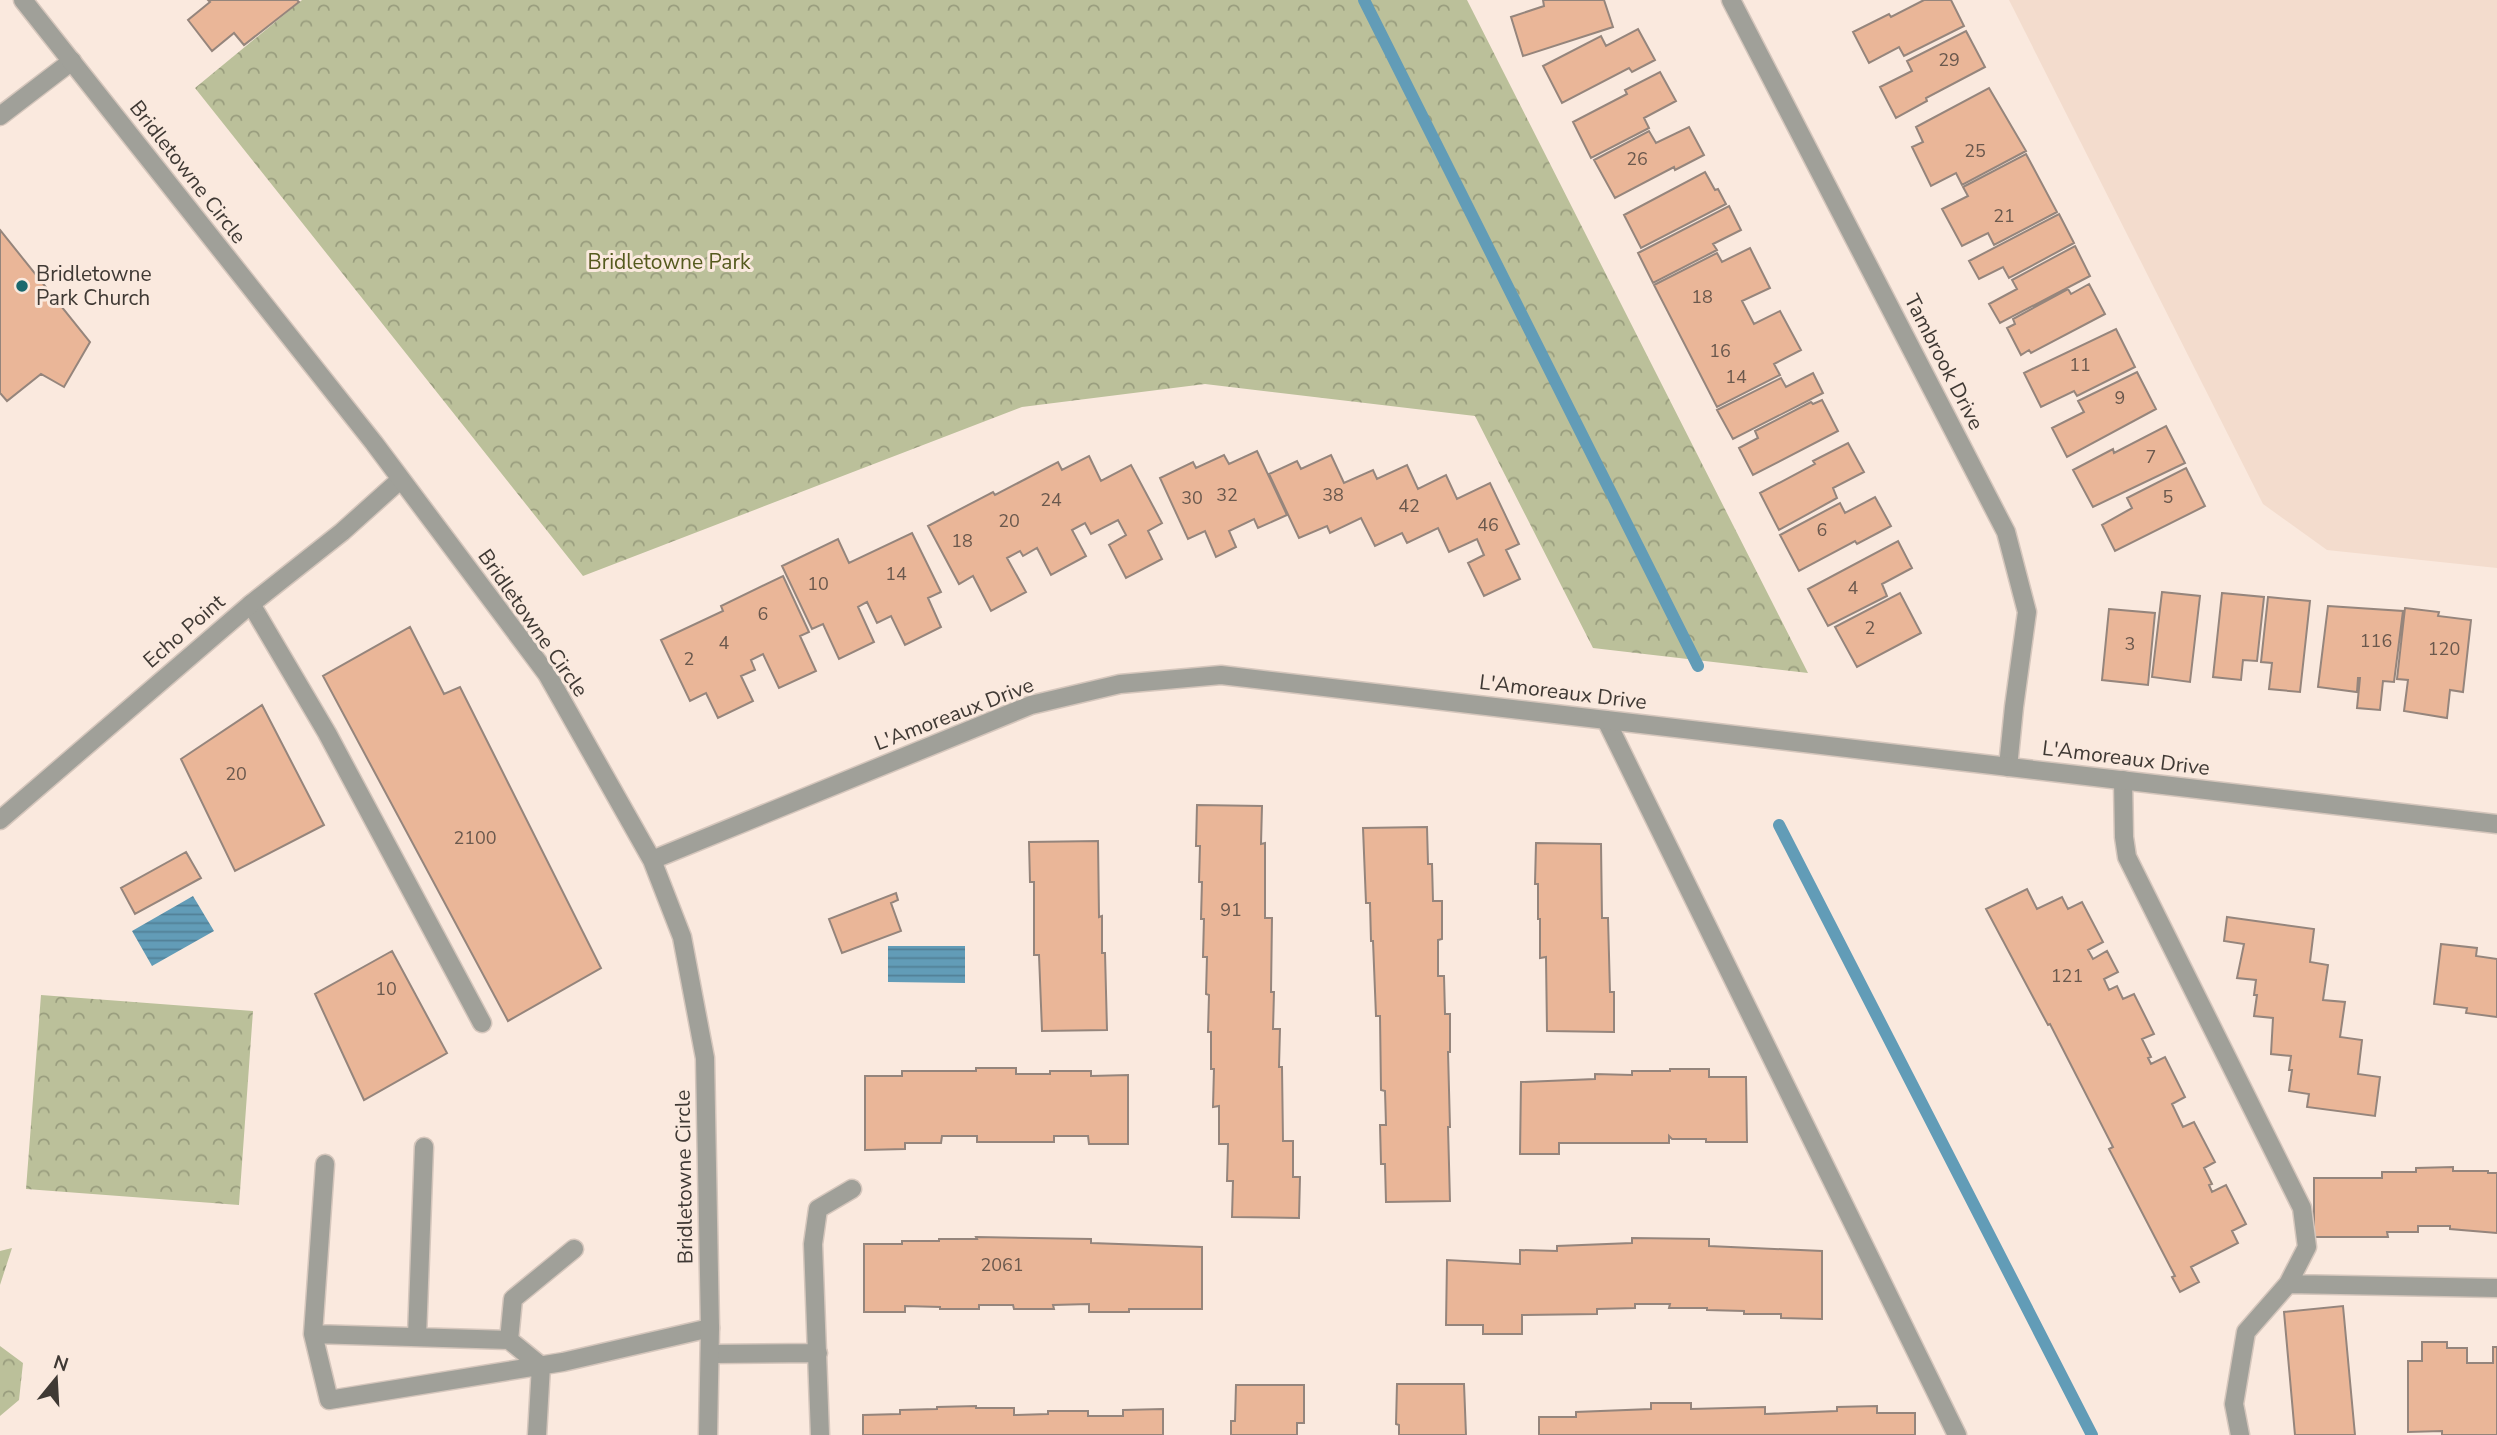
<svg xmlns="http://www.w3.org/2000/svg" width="2497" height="1435" font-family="'Nunito Sans',sans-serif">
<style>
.built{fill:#f3dccd}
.park{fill:url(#park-crowns)}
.water{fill:url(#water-rules)}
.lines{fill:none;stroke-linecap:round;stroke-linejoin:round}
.stream{stroke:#629cb7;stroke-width:12}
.building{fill:#eab698;stroke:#95857c;stroke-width:2}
.service-casing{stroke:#d5c6bc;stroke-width:21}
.minor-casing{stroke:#d5c6bc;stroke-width:21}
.tertiary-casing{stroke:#d5c6bc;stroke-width:21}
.service{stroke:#a0a099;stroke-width:18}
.minor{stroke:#a0a099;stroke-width:18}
.tertiary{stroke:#a0a099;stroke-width:18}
.poi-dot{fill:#1a686d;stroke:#fae9de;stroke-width:2.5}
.labels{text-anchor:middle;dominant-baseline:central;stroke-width:6;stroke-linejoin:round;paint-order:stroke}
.number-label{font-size:18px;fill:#6a584d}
.street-label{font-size:21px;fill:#3f3934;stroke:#fae9de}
.park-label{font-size:21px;fill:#555a1e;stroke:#fae9de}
.poi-label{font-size:21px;fill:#3f3934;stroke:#fae9de;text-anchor:start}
</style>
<defs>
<pattern id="park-crowns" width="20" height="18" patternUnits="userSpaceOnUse" patternTransform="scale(1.75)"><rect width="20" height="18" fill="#bbc09a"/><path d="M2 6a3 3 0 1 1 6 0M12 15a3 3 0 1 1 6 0" fill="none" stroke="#999d7e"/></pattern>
<pattern id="water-rules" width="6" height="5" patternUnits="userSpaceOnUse" patternTransform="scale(1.75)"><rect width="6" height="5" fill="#629cb7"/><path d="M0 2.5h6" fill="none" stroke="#528096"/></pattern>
</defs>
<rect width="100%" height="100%" fill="#fae9de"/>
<path class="built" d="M2009 0H2497V568L2327 550 2263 504Z"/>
<path class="park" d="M302 0H1467L1808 673 1593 648 1475 416 1205 384 1022 407 583 576 195 88Z
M41 995 253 1011 239 1205 26 1189Z
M12 1248 0 1285V1251Z
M0 1346 23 1363 19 1400 0 1416Z"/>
<path class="water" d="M193 896 214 931 152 966 132 931Z
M888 946H965V983L888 982Z"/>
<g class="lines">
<path class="stream" d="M1364 0 1698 666
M1779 825 2092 1435"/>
</g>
<path class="building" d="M208 0H297L299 2 244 45 234 33 212 51 188 20 210 2Z
M1543 0H1604L1613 27 1523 56 1511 17 1544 6Z
M1924 0H1951L1964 26 1904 56 1899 47 1869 63 1853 32 1889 14 1891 17Z
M1638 29 1655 60 1632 72 1629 68 1562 103 1543 66 1601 36 1606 46Z
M1966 31 1985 67 1926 98 1927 101 1896 118 1880 87 1912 71 1907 61Z
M1660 72 1676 101 1644 118 1649 128 1591 158 1573 122 1627 94 1625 90Z
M1989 88 2026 151 1962 185 1956 173 1931 186 1912 147 1923 142 1916 127Z
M1689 127 1704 155 1675 170 1674 167 1615 198 1594 160 1649 131 1656 143Z
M2026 154 2057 212 1994 245 1988 233 1962 246 1942 209 1968 196 1963 187Z
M1705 172 1715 190 1718 189 1726 204 1641 248 1624 215Z
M1729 206 1741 230 1713 244 1717 250 1653 283 1638 253Z
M2059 214 2074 243 2009 278 2003 267 1979 279 1969 261Z
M0 230 90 342 64 387 41 374 7 401 0 393Z
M2075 246 2090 276 2000 323 1989 304 2017 289 2012 280Z
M1750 248 1770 288 1742 301 1754 324 1780 311 1801 350 1774 364 1780 375 1717 407 1654 285 1717 253 1722 262Z
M2089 284 2105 314 2031 353 2029 350 2021 355 2007 328 2015 324 2013 319 2068 289 2071 294Z
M2116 329 2135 367 2077 396 2074 391 2041 407 2024 373Z
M2137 372 2156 409 2067 457 2052 428 2084 412 2078 401Z
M1813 373 1823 393 1733 439 1717 410 1781 378 1786 387Z
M1822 400 1838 431 1753 475 1739 448 1758 438 1755 431 1811 402 1813 404Z
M2166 426 2185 463 2093 507 2073 470 2113 449 2114 453Z
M1848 443 1864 472 1833 488 1837 498 1779 530 1760 493 1815 464 1813 461Z
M1257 451 1287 515 1258 528 1254 519 1229 531 1236 547 1216 557 1205 531 1188 539 1160 478 1193 462 1196 468 1224 455 1229 464Z
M1331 455 1344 483 1373 470 1377 479 1407 465 1418 489 1446 475 1457 499 1490 483 1519 544 1506 550 1520 579 1484 596 1468 563 1484 555 1477 539 1449 552 1438 528 1407 543 1402 533 1375 546 1361 518 1330 533 1327 526 1299 538 1269 474 1297 461 1301 469Z
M1089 456 1101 481 1131 465 1162 523 1148 531 1162 559 1126 578 1109 545 1126 535 1118 520 1091 534 1085 523 1072 530 1086 556 1051 575 1037 548 1023 556 1020 551 1007 558 1026 592 991 611 973 576 959 584 928 526 993 492 995 495 1058 462 1062 470Z
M2186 468 2205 506 2115 551 2102 525 2132 508 2127 498Z
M1875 497 1891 526 1857 544 1855 541 1799 571 1780 535 1840 503 1845 513Z
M912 533 941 592 928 598 941 627 905 645 891 616 877 623 867 602 858 607 874 642 839 659 823 624 812 629 782 566 838 539 849 563Z
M1898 541 1912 568 1882 584 1887 596 1828 626 1808 589Z
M783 576 809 632 800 636 816 671 779 688 763 654 751 660 755 670 741 676 753 701 718 718 706 693 690 701 661 640 723 611 721 606Z
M2162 592 2200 596 2190 682 2152 677Z
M1900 593 1921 633 1857 667 1835 627Z
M2222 593 2264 597 2257 661 2243 660 2241 680 2213 677Z
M2268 597 2310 601 2300 692 2269 689 2272 663 2261 662Z
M2328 606 2403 611 2394 682 2383 681 2380 710 2357 708 2360 678H2358L2357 692 2318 687Z
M2405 608 2439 612 2438 616 2471 620 2463 692 2450 690 2447 718 2404 711 2408 680 2397 679Z
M2109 609 2155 613 2148 685 2102 680Z
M410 627 444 694 460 687 601 968 508 1021 323 676Z
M262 705 324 825 235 871 181 759Z
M1197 805 1262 806 1261 844 1265 843V918H1272L1271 992H1274L1273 1029H1280L1279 1067H1282L1283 1141H1293V1177H1300L1299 1218 1232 1217 1233 1181H1227L1228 1144H1219V1106L1213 1107 1214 1069H1211V1032H1208L1209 995 1206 994 1207 957H1203L1204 919H1201L1202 882H1199L1200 846H1196Z
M1427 827 1428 864H1432L1433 901H1442V939L1438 940V976H1444L1445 1014H1450V1052H1448L1450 1127H1448L1450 1201 1386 1202 1385 1164H1381L1380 1125H1386L1385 1091 1381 1090 1380 1016H1376L1373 941H1371L1370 903H1366L1363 828Z
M1098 841 1099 917 1102 916V953H1105L1107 1030 1042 1031 1039 955H1034V882H1030L1029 842Z
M1536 843 1601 844 1602 918H1608L1610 992H1614V1032L1547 1031 1546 957 1540 958V919H1538V884H1535Z
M186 852 201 878 135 914 121 888Z
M2027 889 2037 909 2062 897 2068 909 2082 902 2103 942 2088 950 2093 959 2107 951 2118 972 2104 979 2109 990 2117 986 2123 999 2134 994 2154 1034 2142 1039 2151 1057 2148 1058 2151 1064 2165 1057 2185 1097 2172 1104 2183 1127 2194 1122 2215 1162 2204 1168 2212 1184 2209 1185 2212 1192 2226 1185 2246 1224 2232 1231 2238 1243 2191 1267 2199 1282 2180 1292 2172 1277 2175 1276 2109 1149 2113 1147 2050 1024 2048 1025 1986 909Z
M896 893 898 900 891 903 901 931 842 953 829 919Z
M2227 917 2314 929 2310 962 2328 965 2323 1000 2345 1002 2340 1037 2362 1040 2358 1074 2380 1077 2375 1116 2307 1107 2309 1094 2289 1091 2292 1070H2289L2291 1056 2271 1054 2273 1018 2254 1016 2257 995H2254L2256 980 2237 978 2244 944 2224 941Z
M2441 944 2477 948 2476 956 2497 959V1017L2466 1013 2467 1008 2434 1004Z
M392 951 447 1053 364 1100 315 994Z
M976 1068H1016V1074H1050V1071H1091V1076L1128 1075V1144H1089L1088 1136H1054V1142H977V1136H942L941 1143H905V1149L865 1150V1076H902V1071H976Z
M1670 1069H1709V1077H1746L1747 1142H1706V1139H1672L1669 1136V1143H1559V1154H1520L1521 1082 1595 1079V1074L1632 1075V1071H1670Z
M2453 1167V1171H2488V1173H2497V1233L2450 1229V1226H2418V1232H2387L2388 1237H2314V1178H2382V1172H2416V1168Z
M976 1237 1091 1239V1243L1202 1247V1309H1129V1312H1089V1304L1053 1305 1054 1309H1014L1013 1305H979V1309H940V1307L905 1306V1312H864V1244H902V1241H939V1239H977Z
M1632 1238 1709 1239V1246L1822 1251V1319L1781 1318V1314H1744V1311L1707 1310V1308H1669L1670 1304H1635V1308L1597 1309V1314L1522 1315V1334H1483V1325H1446L1447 1260 1520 1264V1250L1557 1251V1246L1632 1243Z
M2343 1306 2355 1435H2295L2284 1312Z
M2422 1342H2447V1348H2467V1363H2493V1347H2497V1435H2442V1431L2408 1432V1361H2422Z
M1397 1384H1464L1466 1435H1399V1425L1396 1424Z
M1236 1385H1304V1423H1297V1435H1231V1421H1235Z
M1651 1403H1691V1409L1765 1407V1414L1837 1411V1407L1877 1406V1413H1915V1435H1539V1417H1576V1412L1651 1409Z
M976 1406V1408H1014V1415L1048 1414V1411H1088V1416H1123V1410L1163 1409V1435H863V1415L900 1414V1410L937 1409V1407Z"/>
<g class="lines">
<defs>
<path id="service" d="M0 116 72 61
M251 604 327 733 482 1023
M1606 720 1957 1435
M2123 780 2124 837 2127 857 2302 1208 2307 1247 2288 1284 2246 1332 2234 1404 2240 1435
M325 1164 313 1334 329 1400 563 1362 710 1328
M2288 1284 2497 1288
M313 1334 509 1340 541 1366 537 1435
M417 1337 424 1147
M509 1340 513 1299 574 1249
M710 1354 818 1353
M820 1435 813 1244 818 1209 852 1189"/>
<path id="minor" d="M1731 0 2006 532 2027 612 2014 707 2008 767
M0 820 251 604 342 532 400 480"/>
<path id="tertiary" d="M23 0 374 443 547 674 652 860 682 937 705 1058 710 1328 708 1435
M652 860 1031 705 1120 684 1221 675 2497 824"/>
</defs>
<use href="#service" class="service-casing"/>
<use href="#minor" class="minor-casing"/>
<use href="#tertiary" class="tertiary-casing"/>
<use href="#service" class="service"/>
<use href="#minor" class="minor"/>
<use href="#tertiary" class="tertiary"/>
</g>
<circle class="poi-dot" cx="22" cy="286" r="7"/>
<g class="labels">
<g class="number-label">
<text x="1949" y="60">29</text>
<text x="1975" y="151">25</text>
<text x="1637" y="159">26</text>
<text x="2004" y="216">21</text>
<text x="1702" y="297">18</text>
<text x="1720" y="351">16</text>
<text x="2080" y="365">11</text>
<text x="1736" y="377">14</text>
<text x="2120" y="398">9</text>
<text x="2151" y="457">7</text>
<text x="1227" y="495">32</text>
<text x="1333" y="495">38</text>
<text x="2168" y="497">5</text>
<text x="1192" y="498">30</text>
<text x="1051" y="500">24</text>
<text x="1409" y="506">42</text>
<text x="1009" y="521">20</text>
<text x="1488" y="525">46</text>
<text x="1822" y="530">6</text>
<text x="962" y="541">18</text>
<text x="896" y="574">14</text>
<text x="818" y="584">10</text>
<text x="1853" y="588">4</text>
<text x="763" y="614">6</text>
<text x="1870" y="628">2</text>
<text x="2376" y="641">116</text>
<text x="724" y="643">4</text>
<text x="2130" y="644">3</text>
<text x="2444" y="649">120</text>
<text x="689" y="659">2</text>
<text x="236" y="774">20</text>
<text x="475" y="838">2100</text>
<text x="1231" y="910">91</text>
<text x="2067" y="976">121</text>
<text x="386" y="989">10</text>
<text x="1002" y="1265">2061</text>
</g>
<g class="street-label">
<text transform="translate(188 172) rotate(52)">Bridletowne Circle</text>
<text transform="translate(1944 362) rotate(63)">Tambrook Drive</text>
<text transform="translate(533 623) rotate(55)">Bridletowne Circle</text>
<text transform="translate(184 631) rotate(-41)">Echo Point</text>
<text transform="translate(1563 692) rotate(7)">L'Amoreaux Drive</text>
<text transform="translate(954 714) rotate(-21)">L'Amoreaux Drive</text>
<text transform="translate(2126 758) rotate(7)">L'Amoreaux Drive</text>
<text transform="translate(684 1177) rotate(-91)">Bridletowne Circle</text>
</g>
<g class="park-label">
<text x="669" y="262">Bridletowne Park</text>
</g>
<g class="poi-label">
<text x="36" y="274">Bridletowne<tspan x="36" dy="24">Park Church</tspan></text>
</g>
</g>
<g transform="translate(56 1379) rotate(18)" stroke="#fae9de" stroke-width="5" paint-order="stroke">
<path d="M0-5L12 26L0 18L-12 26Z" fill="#3f3934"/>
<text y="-10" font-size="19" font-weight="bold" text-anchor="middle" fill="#3f3934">N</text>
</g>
</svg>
